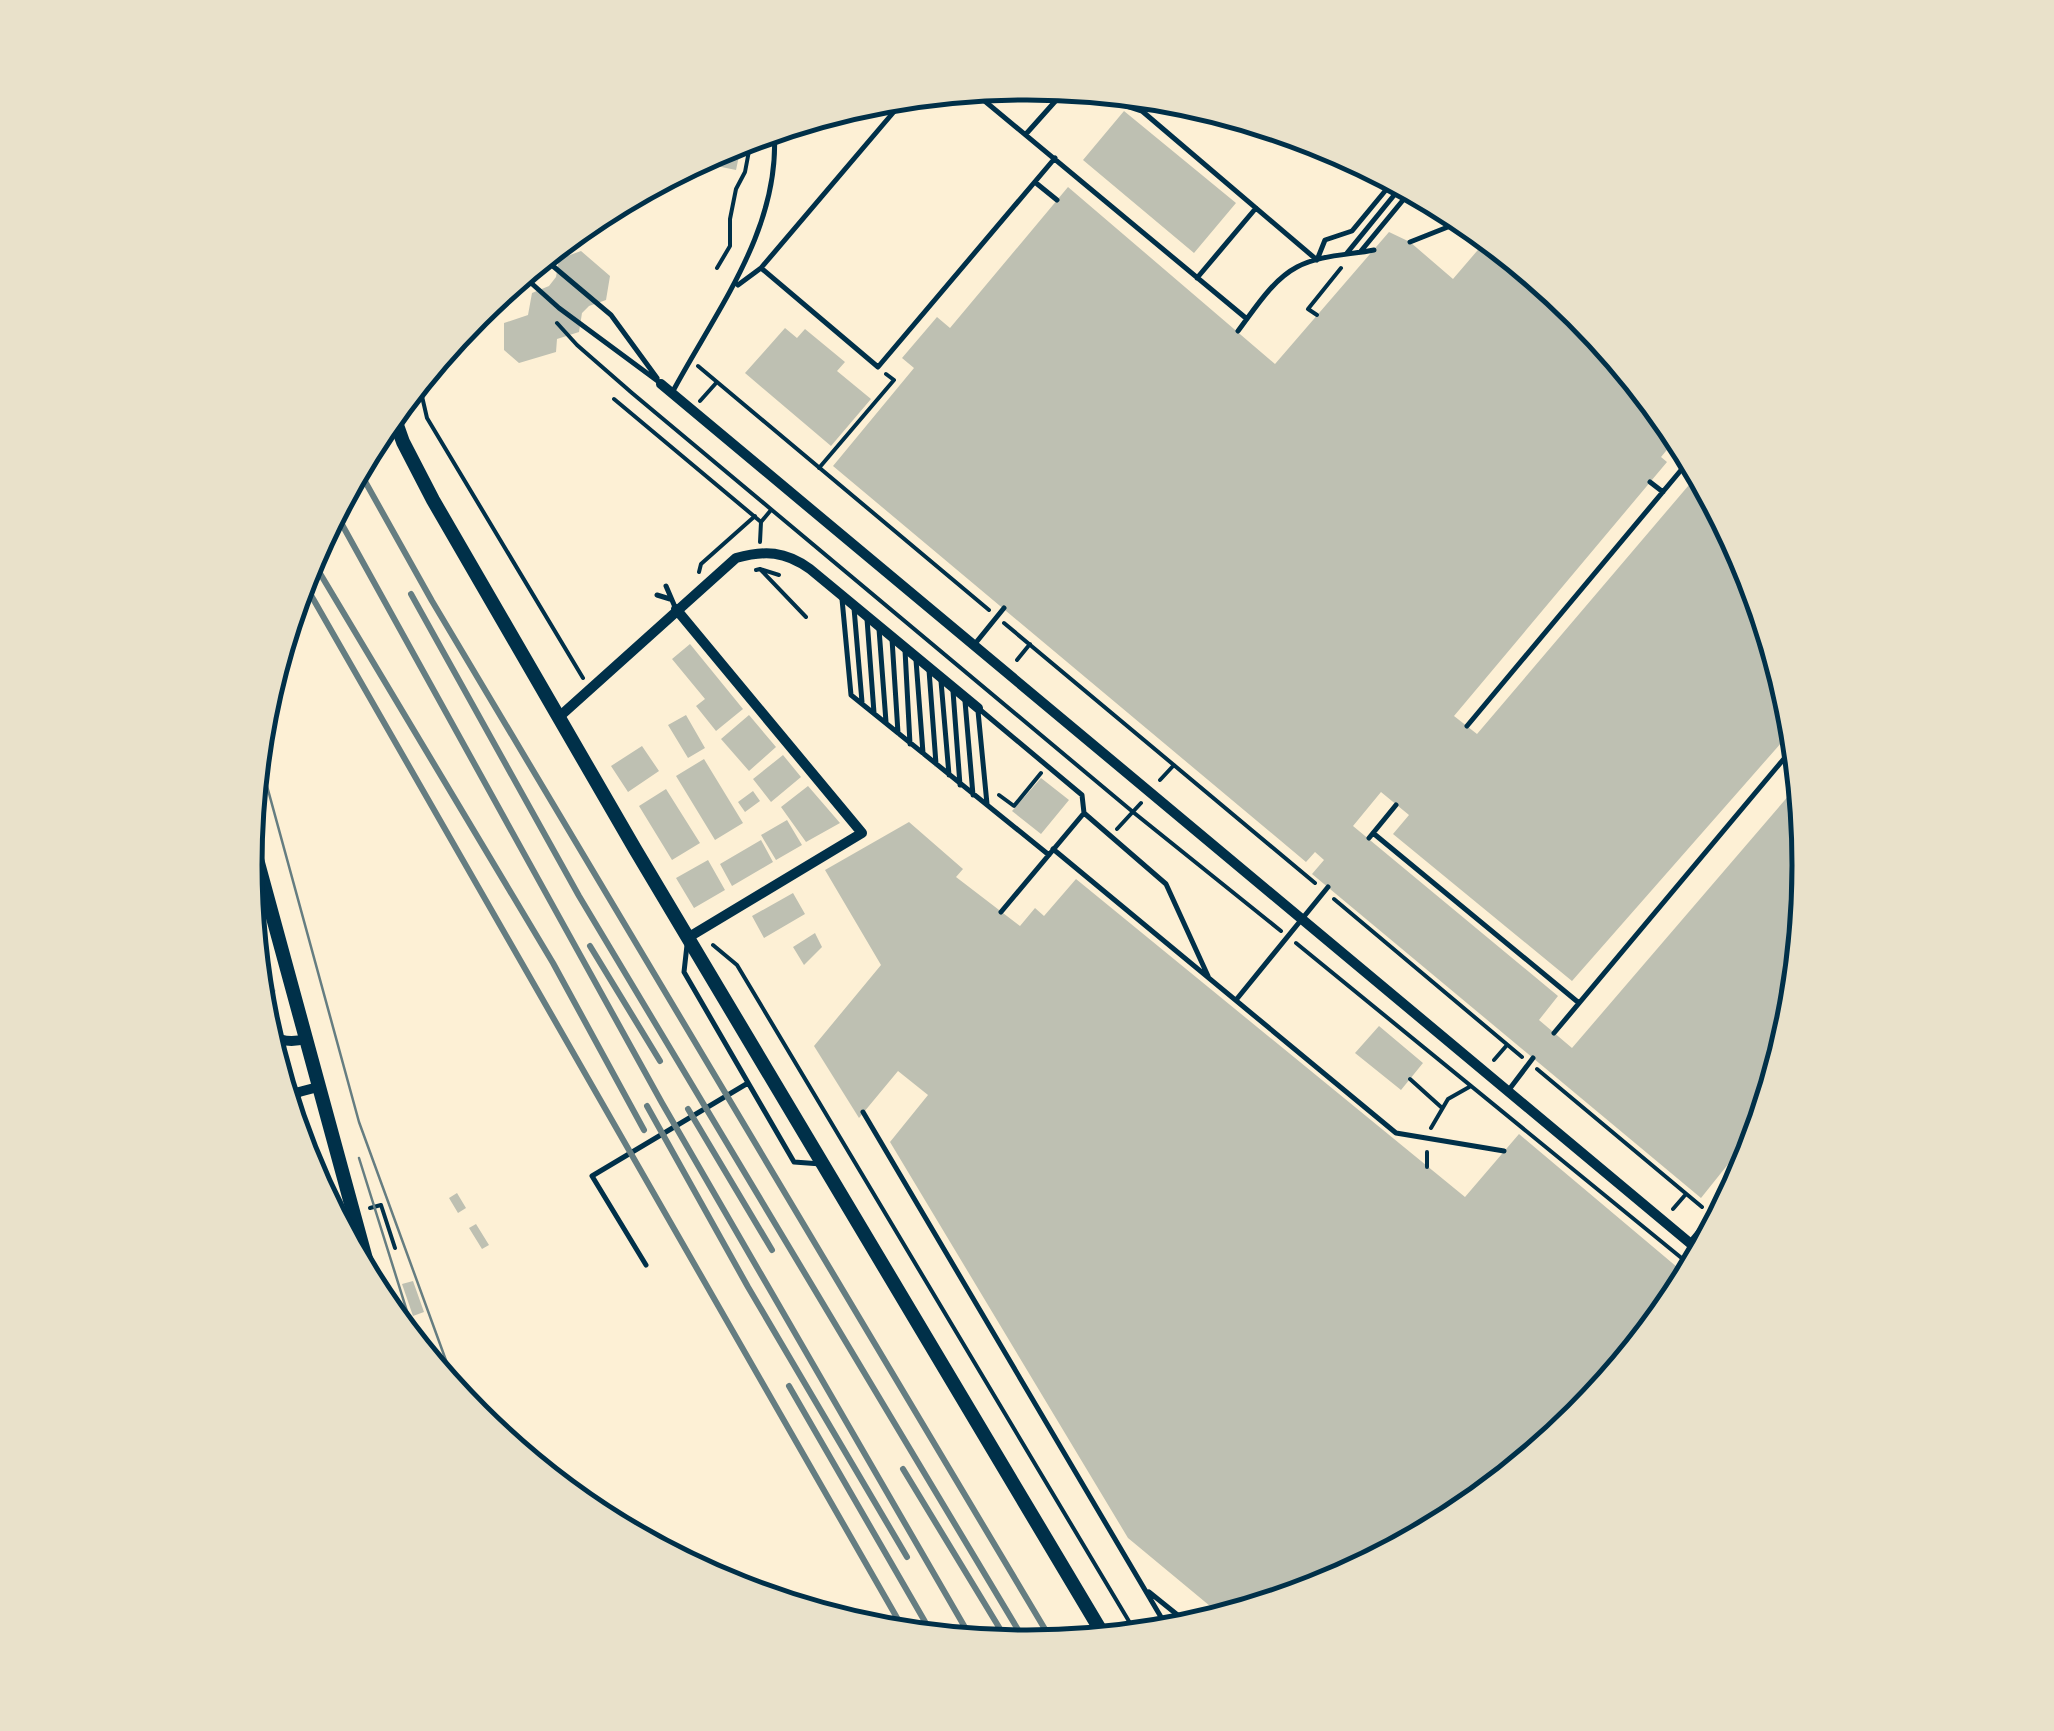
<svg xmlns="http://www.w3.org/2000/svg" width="2054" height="1731" font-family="'PT Sans',sans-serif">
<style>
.building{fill:#bec0b2}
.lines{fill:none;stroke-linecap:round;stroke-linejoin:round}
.path{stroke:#003049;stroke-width:4}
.service{stroke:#003049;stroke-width:5}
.minor{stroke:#003049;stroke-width:10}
.secondary{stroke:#003049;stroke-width:14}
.tram{stroke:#657d81;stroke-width:2.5}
.rail{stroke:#657d81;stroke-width:6}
.rim{fill:none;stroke:#003049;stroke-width:5}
</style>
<rect width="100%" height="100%" fill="#fdf0d5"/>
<path class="building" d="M1124 111 1236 203 1194 253 1083 160Z
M743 137 736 170 692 161 728 142Z
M1068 187 1275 364 1389 232 1410 242 1453 279 1489 237 1581 312 1678 431 1680 434 1661 457 1667 462 1454 716 1477 734 1700 472 1751 566 1796 726 1572 981 1393 834 1409 815 1381 792 1353 826 1558 996 1539 1020 1572 1048 1802 780 1810 866 1795 1019 1765 1118 1701 1198 1312 874 1324 860 1315 852 1306 862 833 466 914 368 902 358 937 317 950 328Z
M581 251 610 276 606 300 589 306 582 313 579 332 557 339 556 352 519 363 504 350V323L528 315 532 293 549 286 556 277 559 259Z
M785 328 797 338 805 329 845 362 837 371 871 399 831 446 745 373Z
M690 644 743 709 716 731 696 706 705 699 672 659Z
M686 715 705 748 688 758 668 725Z
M749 715 776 747 749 771 721 739Z
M642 746 659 771 628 792 611 766Z
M783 755 801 777 771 802 753 779Z
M704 759 743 823 715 840 676 776Z
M1041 778 1069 800 1041 834 1012 811Z
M808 786 840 823 806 842 781 807Z
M666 789 700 843 672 860 639 806Z
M753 791 760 801 745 812 738 802Z
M787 820 802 845 776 860 761 835Z
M909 822 963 869 956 877 1020 926 1035 908 1044 916 1076 879 1465 1197 1519 1134 1690 1278 1678 1301 1580 1420 1462 1517 1326 1589 1204 1626 1216 1611 1128 1538 890 1142 928 1095 898 1071 859 1118 814 1046 881 965 825 870Z
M761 840 773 862 732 886 720 864Z
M708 860 725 890 694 908 676 878Z
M793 893 805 914 764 938 752 916Z
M815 933 822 947 804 965 793 947Z
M262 935 268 960 258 967 276 991 258 1006 251 941Z
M1379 1026 1423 1063 1401 1090 1355 1053Z
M307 1122 315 1153 301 1156 292 1126Z
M320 1166 327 1193 320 1195 306 1170Z
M457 1193 466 1208 458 1213 449 1198Z
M476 1224 489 1245 482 1249 469 1228Z
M413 1281 424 1312 413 1316 402 1284Z"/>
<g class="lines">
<path class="path" d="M1002 85C1014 92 1030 97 1039 84
M1261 122 1347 153
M1420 199 1453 210
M717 268 730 246V219L736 189 745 172 752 135
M1317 315 1308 309 1341 268
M557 323 577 345 632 393 1133 812 1281 931
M698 366 989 610
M418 379 427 418 583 678
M614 399 761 522 771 510
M700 401 717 382
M819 468 894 380 886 374
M760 542 761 522
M760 569 779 575
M756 570 760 569 806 617
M699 572 701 564 755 516
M1004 623 1315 883
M1017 660 1030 644
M1160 780 1174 765
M999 795 1014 806 1041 773
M1117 829 1141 803
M1334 899 1522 1057
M1296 943 1695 1269
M713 945 737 965 1139 1638
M1494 1060 1507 1045
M1537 1069 1702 1207
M1410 1079 1441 1107
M1431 1128 1448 1099 1471 1086
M1427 1167V1152
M370 1208 381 1205 395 1248
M1673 1209 1686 1194
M431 1351 443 1382"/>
<path class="service" d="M969 88 1247 319
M1026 134 1068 87 1142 111 1317 260 1325 240 1352 231 1395 179
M1036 183 1057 200
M1410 242 1468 219
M1361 251 1413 188
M1347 253 1404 183
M541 256 611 315 657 378
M761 268 878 367 1055 158
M520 273 559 308 659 382
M1197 278 1256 208
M738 285 761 268 909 94
M1238 331C1254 310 1272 280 1297 267 1319 255 1349 255 1374 250
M446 350 496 293
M673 391C717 309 782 227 774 128
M1650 482 1663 492
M666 586 675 607
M657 595 670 599
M842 599 851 695 1049 855
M854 608 862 702
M867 619 874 713
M879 629 886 722
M892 639 898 733
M974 645 1004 608
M905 650 910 744
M916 660 923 753
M929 670 936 764
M941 681 949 775
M953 691 960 785
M965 701 973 795
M978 708 1082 795 1084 813 1166 884 1208 976
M978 711 987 804
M1467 726 1692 457
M1373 833 1579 1003
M1369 838 1396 805
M1053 849 1396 1133 1504 1151
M1001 912 1084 813
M687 945 684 972 794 1162 821 1164
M1236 1000 1328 887
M1554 1033 1798 742
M1508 1091 1533 1058
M863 1112 1171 1634
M1690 1242 1744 1176
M646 1265 592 1176 748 1083
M1149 1592 1195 1629"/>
<path class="minor" d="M661 384 1703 1254
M676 609 862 833 689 937
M559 717 736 558C765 550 785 551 810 569L978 708
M261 1024C274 1040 286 1044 306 1039
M285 1103 299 1092 318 1087"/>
<path class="secondary" d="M392 411 403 442 433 500 635 849 1107 1641
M248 826 378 1303"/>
<path class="tram" d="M256 746 359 1122 463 1407
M359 1158 421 1356"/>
<path class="rail" d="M357 467 432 601 1055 1646
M334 510 662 1103 974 1643
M309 555 553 963 644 1130
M300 576 908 1637
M411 594 579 896 1029 1648
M590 946 660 1061
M647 1106 748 1287 907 1557
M688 1109 772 1250
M789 1386 935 1639
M903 1469 1011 1647"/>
</g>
<path d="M0 0H2054V1731H0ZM262 865a765 765 0 1 1 1530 0a765 765 0 1 1-1530 0Z" fill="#e9e1ca" fill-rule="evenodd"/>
<path class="rim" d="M262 865a765 765 0 1 1 1530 0a765 765 0 1 1-1530 0Z"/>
</svg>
